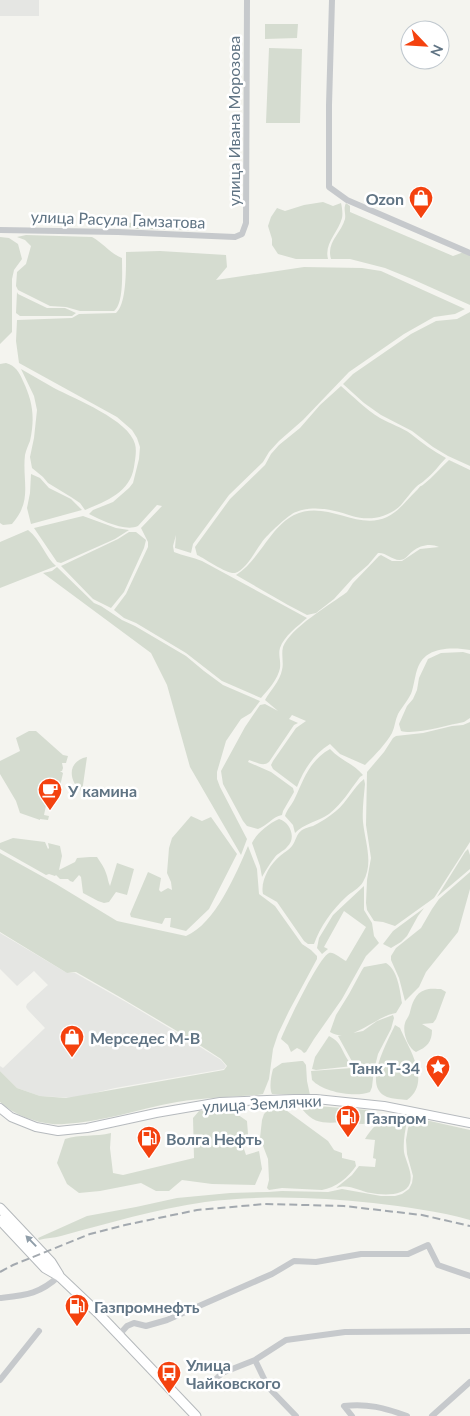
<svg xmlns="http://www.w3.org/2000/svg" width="470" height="1416" font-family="Lato,sans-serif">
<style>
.built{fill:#e5e6e3}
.green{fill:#d5dcd0}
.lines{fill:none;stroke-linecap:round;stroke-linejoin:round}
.major-casing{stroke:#b6babe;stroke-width:10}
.highway-casing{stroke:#b5b9bc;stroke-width:11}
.minor{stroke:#c6c9cc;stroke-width:6}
.major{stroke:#fff;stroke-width:8}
.highway{stroke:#fff;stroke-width:9}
.rail{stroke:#a3a9af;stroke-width:2;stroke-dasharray:8 4;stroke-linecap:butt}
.oneway{fill:#909ea9}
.labels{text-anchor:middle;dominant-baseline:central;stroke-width:5;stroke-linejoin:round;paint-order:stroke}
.street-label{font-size:16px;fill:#607484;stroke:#fff}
.poi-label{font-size:16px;font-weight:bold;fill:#607484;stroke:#fff;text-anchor:start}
</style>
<rect width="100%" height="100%" fill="#f4f4ef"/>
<path class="built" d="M0 0H39V16H0Z
M0 933 67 973H75L126 1002 181 1035 221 1060 226 1066 224 1069 115 1088 73 1098 40 1096 17 1088 0 1071V1066L3 1068 45 1028 27 1009 26 1007 27 1004 48 985 34 971 17 986 0 969Z"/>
<path class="green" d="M265 24H298L297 38 265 39Z
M269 48 302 49 300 123H266Z
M323 202 333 206 341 203C342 207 343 214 342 218 338 233 324 243 328 259H296L278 254 272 245V239L268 226 271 217 277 208 285 211 304 205Z
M346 203 350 206V212L453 256 464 252 470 253V305L412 279 385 268 350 259H331C326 242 341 234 345 219 346 213 343 209 346 203Z
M121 222 147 224H193L207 228 196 230 137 229 124 226Z
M26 235 92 237C103 243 111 254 122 258 122 271 124 304 114 311H80L66 307 50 306 18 290 16 286 17 272 26 264 31 246 25 240 17 237Z
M0 237 9 238 18 244 22 259 14 270 12 279V332L0 344Z
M160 251 226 255 227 267 216 280 304 267 362 268 381 271 465 309 455 314 434 317 404 334 349 372 303 420 279 441 269 452 263 462 229 495 193 544 191 553 175 548 176 535 173 546 174 552C183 556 193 557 202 561L307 618C298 626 284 636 280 648 278 654 281 661 280 668 278 679 268 690 261 698L222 681 186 653 136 623 124 618 114 610 126 594 148 547V542L141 528 162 506 157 505 138 526C125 532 101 520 89 514L93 510 113 502 129 488 133 483 139 459 140 447 137 438 132 430 117 417 19 363 16 341 17 320 72 318 79 314 116 313C127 304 126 266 126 252Z
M17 292 18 294 47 308H65L76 313 72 316H20L16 313Z
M470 312V466L448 456 433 447 412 431 381 415 364 403 343 384 353 374 411 334 436 321 457 319Z
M6 363C16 366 19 372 23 381 33 402 35 418 30 441 28 446 26 450 25 455 22 482 33 500 12 524L3 525 0 523V364Z
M21 369C32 375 43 382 54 388 75 399 129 420 135 444 137 451 135 460 134 467 130 492 107 501 85 510L80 503 71 497 48 483 43 477 32 468 30 457 34 438 37 410 34 396Z
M341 386C354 397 365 409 380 418 390 424 402 427 411 434 422 443 433 451 446 458 439 465 433 474 425 480 422 483 419 484 416 487 411 492 406 499 401 505 388 518 369 521 352 516 333 510 315 505 296 512 289 514 267 535 262 542 256 550 245 571 235 573 226 574 206 559 197 555L195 547 230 499 265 465 271 454 279 445 300 428 320 405Z
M449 460 470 470V650C458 648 440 647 429 654 415 662 416 679 412 691 410 698 402 707 398 714 395 720 395 727 392 733 386 744 374 756 365 765L340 754 330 744C314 754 304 769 297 787L273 769 271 765 273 761 296 728 306 721 292 715 289 719 298 723 294 725 269 762C263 767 256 762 249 760L248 762 271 772 293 788 294 792 283 811 282 815C272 817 267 826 258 829L247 826 243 821 223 784 221 771 245 727 260 705 265 704 278 711 265 700C270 691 280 681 282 670 284 663 281 655 283 647 290 628 331 604 347 592L353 583 379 556 381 555 392 561H402L420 549 439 547C431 543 420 545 413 551 410 553 407 557 404 559 394 563 387 552 378 553L368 565 353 578 334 599 316 613 307 615 288 605 236 575C259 561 270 527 294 515 326 499 357 531 387 517 401 510 407 499 418 489 422 484 419 488 424 484 433 477 440 468 449 460Z
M31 474 40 478 49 488 71 499 82 510 31 524 27 508 30 493Z
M83 516 116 528 129 530 115 539 61 563 57 562 34 528Z
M28 530C41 540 46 558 56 566L0 588V542Z
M129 532H136L146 540 144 548 124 592 111 608 93 599 61 566 118 539Z
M57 567 94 603 101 606 122 620 135 626 186 656 204 671 223 685 260 701 251 713 241 719 226 741 217 772V779L220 787 247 839 241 855 190 767 167 685 151 653 43 573 52 571Z
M463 652 470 654V718L464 722C447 725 416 735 401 731L399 724 407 706 413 699 417 690 419 678 428 659 441 653Z
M470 722V842L434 898 395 926 383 922 374 921 367 910 366 903 367 880 371 858 366 825 367 772 384 752 393 738 396 736 423 733 452 726 463 725Z
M29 731H36L63 755 68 756 66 763H62L63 768 62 771H60L63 773 59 791 48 796 44 815 49 816 48 820 40 819V820L20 813 16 801 0 774V761L20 751 16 738Z
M330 749C340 760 354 764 363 775L360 777C350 790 342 804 329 814 319 821 303 824 295 833L293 825 285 816C287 809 292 805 295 798 304 779 309 761 330 749Z
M87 757 82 792C68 781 67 761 87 757Z
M364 779 365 784C364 796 362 810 363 822 365 842 374 863 363 882 359 889 351 892 346 897 332 910 320 927 314 944H308L304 941 277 902 263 894C260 881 270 864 280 856 283 853 288 851 292 846 296 841 296 834 302 830 305 828 309 827 313 826 321 822 329 817 336 811 347 802 353 788 364 779Z
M191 816 202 821 211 817 237 854 209 909 186 931 170 927 171 918H165L162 924 131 917 130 914 148 872 161 878 159 890 161 892 168 888 172 890 171 882 167 873 169 848 172 838Z
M279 819C290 822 297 838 287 847 284 851 278 853 275 857 270 863 266 870 262 877L260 866 252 843C257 833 268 824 279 819Z
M13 838 45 842 48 849 49 848 48 843 60 846 62 856 59 870 75 862 77 858 90 857H97C101 863 104 867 106 873 108 878 108 882 110 886L117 863 134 869 127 895 116 892 109 902 104 903 98 901 83 893 81 877 79 875 73 882 70 881 68 879H60L56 875 55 876 49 874 46 875 0 849V843Z
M248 846 257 869 259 894 275 906 302 944 311 950 317 956V959L289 1011 278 1034 273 1049 269 1079 263 1094 257 1095C230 1097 203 1098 177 1102 139 1109 102 1122 64 1124 43 1126 15 1116 0 1102V1071L17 1088 40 1096 66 1098 224 1070 227 1066 221 1059 187 1037 118 996 76 972 67 973 0 932V853L56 884 117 921 186 936C215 924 236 874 248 846Z
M468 849 470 855V869L437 897 465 852Z
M470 872V889L458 932 426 972 419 987 405 1001 399 978 391 960V956L396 948 421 928 432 909 439 899Z
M364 886V910L372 923 374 936 379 943 366 956 342 999 314 1039 306 1052 304 1053 301 1050 297 1048 291 1052 288 1045 281 1039C286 1026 319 957 329 953 333 951 342 959 346 961L366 927 344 911 324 947 328 949 322 954 317 948 319 938 333 915Z
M424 908 418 916 407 936 401 942 391 948 383 944 393 931Z
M386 963C398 970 400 991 402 1003L396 1013C375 1016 351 1045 330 1032L336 1015 349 994 362 970 364 967Z
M441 989 446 992 436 1019 433 1023 422 1024 432 1030C432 1042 427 1047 416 1052 408 1048 402 1032 405 1023 406 1019 409 1017 410 1012 412 1004 415 993 425 990 429 988 437 989 441 989Z
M393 1015 394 1018 391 1029 378 1054 375 1066H360L354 1065 338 1036 363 1031 377 1021Z
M395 1025 400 1028C409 1049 432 1082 407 1100 401 1099 393 1099 387 1097 361 1087 388 1041 395 1025Z
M329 1036C344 1043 342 1056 353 1066L316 1070 312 1069 315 1057Z
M301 1061H303L306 1065 307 1081 310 1095 272 1094C269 1088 271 1076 273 1069L282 1063Z
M352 1068 374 1069 372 1087 370 1092C355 1098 323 1092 312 1080L311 1071Z
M317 1106 368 1110 370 1113 371 1118 369 1123C362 1125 356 1123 349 1123 329 1121 317 1128 302 1109L307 1107Z
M273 1108H283L328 1141 334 1150 342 1153V1158L355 1161 356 1166C349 1177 335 1188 322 1190L282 1188 269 1190 267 1188 269 1180 268 1159 260 1138 262 1120 264 1114 268 1110Z
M221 1109 234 1112 247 1121 248 1134 243 1146 246 1155 259 1151 262 1169 255 1185 212 1184 182 1180 169 1191H156L141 1183 100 1191 79 1193 67 1184 57 1163 65 1139C80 1134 95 1137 111 1133L110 1148 113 1173 123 1175 194 1158 193 1118 199 1111Z
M390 1116 405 1118 407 1121C405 1132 403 1141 404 1152 406 1162 413 1173 410 1183 406 1197 381 1195 371 1193 359 1191 348 1183 336 1188L352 1175 359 1166 375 1167 376 1159 373 1158 375 1140 365 1139C370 1130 381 1118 390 1116Z
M416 1119H421L470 1130V1220C438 1211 406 1207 373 1203 317 1197 261 1195 205 1202 156 1209 109 1223 61 1236 54 1238 46 1238 39 1240L38 1238 87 1216 136 1207 177 1198 230 1193 268 1192 282 1191 328 1192 342 1189 381 1196H395L402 1194 409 1189 412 1183 413 1176 407 1154 406 1140 408 1128 411 1122Z"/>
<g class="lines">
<defs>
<path id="major" d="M0 1108 11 1117 36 1127 58 1131 87 1128 156 1113 220 1102 294 1099H316L384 1106 470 1123"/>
<path id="highway" d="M0 1208 51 1262 59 1275
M0 1220 45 1268 59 1276 98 1313 196 1416"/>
</defs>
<use href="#major" class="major-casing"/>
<use href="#highway" class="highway-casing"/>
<path class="minor" d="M332 0 329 105V187L347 200 470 253
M0 230 118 232 235 237 242 234 246 223 247 0
M0 1298C26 1295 40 1294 59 1276
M119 1335 127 1326 134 1323 146 1326 167 1320 272 1274 294 1261 316 1262 361 1254H408L428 1245 438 1265 470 1276
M255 1360 268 1387 296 1416
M0 1380 39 1331
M195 1385 202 1388 211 1384 222 1373 255 1360 286 1340 345 1332 470 1331
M352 1416 344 1406C367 1403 385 1408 407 1416
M432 1416 470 1382"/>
<use href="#major" class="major"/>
<use href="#highway" class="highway"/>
<path class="rail" d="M0 1272 13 1265 90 1234 125 1225 197 1210 265 1204 344 1206 422 1215 470 1226"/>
</g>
<defs><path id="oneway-solid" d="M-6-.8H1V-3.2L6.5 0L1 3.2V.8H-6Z" transform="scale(1.25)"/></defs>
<use class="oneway" href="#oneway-solid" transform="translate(31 1241) rotate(-134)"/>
<defs>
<symbol id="shop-pin" viewBox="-11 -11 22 30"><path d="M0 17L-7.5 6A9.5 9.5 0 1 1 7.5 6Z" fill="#f4420f" stroke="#fff"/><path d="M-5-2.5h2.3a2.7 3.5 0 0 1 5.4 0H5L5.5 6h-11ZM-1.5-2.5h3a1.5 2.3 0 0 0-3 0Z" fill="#fff"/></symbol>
<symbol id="cafe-pin" viewBox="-11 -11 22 30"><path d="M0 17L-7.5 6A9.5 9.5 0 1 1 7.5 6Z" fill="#f4420f" stroke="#fff"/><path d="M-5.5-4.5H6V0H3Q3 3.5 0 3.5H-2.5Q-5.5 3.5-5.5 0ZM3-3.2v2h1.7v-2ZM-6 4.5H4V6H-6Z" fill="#fff"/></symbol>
<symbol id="sight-pin" viewBox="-11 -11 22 30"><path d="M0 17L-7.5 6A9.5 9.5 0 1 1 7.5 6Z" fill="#f4420f" stroke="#fff"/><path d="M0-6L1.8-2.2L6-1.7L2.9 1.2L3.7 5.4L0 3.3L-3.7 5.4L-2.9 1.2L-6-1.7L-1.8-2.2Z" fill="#fff"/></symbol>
<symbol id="fuel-pin" viewBox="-11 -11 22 30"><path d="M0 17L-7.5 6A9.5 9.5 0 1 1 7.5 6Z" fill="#f4420f" stroke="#fff"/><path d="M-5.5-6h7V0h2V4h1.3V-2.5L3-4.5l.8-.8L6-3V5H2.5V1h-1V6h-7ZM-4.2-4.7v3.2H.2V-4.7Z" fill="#fff"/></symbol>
<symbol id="bus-pin" viewBox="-11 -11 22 30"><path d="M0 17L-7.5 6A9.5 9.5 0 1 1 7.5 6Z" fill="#f4420f" stroke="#fff"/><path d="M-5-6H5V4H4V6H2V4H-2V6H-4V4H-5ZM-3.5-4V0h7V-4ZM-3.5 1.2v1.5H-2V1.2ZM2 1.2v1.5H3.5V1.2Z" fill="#fff"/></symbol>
</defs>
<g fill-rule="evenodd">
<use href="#shop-pin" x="407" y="184" width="28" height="38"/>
<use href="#cafe-pin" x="36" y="776" width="28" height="38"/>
<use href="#shop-pin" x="58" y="1023" width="28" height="38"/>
<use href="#sight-pin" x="424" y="1053" width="28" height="38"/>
<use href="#fuel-pin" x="334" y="1103" width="28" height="38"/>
<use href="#fuel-pin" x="135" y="1124" width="28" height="38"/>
<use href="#fuel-pin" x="63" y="1292" width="28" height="38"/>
<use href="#bus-pin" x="155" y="1359" width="28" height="38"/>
</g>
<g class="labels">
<g class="street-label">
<text transform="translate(233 121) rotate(-90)">улица Ивана Морозова</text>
<text transform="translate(118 219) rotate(2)">улица Расула Гамзатова</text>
<text transform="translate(262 1103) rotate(-3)">улица Землячки</text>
</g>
<g class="poi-label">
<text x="404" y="198" text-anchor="end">Ozon</text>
<text x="68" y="790">У камина</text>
<text x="90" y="1037">Мерседес M-B</text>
<text x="420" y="1067" text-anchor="end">Танк Т-34</text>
<text x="366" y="1117">Газпром</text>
<text x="166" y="1138">Волга Нефть</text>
<text x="94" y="1306">Газпромнефть</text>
<text x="186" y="1364">Улица<tspan x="186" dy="18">Чайковского</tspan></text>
</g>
</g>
<g transform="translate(425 45) rotate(115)"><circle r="24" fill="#ffffff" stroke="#bfc7ce"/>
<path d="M0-4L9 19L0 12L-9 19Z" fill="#f4420f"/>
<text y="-8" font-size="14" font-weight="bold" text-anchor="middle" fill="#607484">N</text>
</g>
</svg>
